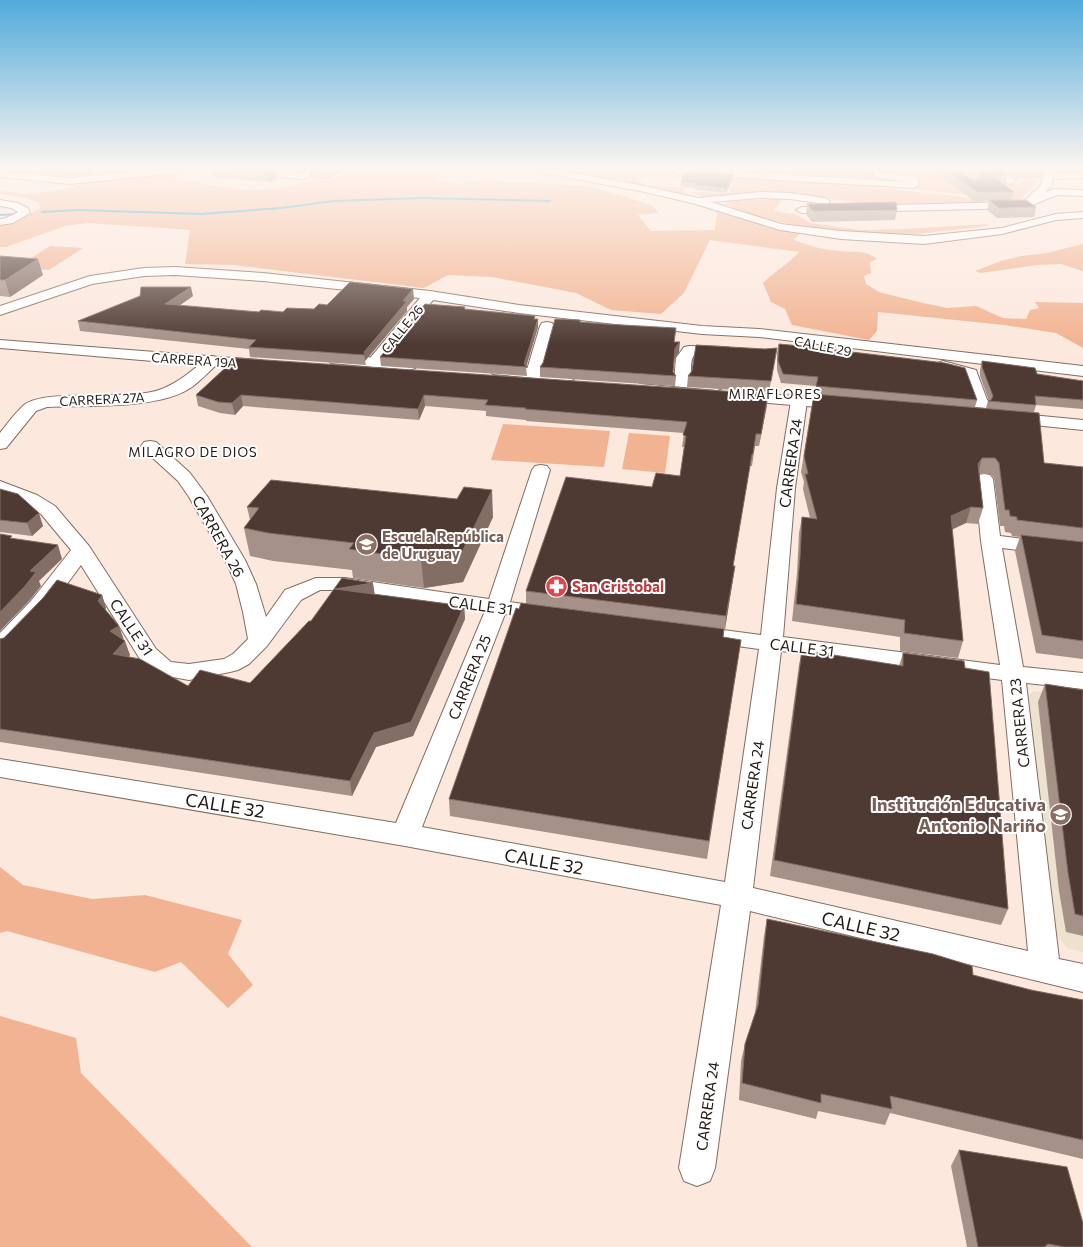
<svg xmlns="http://www.w3.org/2000/svg" width="1083" height="1247" font-family="Commissioner,sans-serif">
<style>
.education{fill:#ece2cd}
.green{fill:#f1b391}
.lines{fill:none;stroke-linecap:round;stroke-linejoin:round}
.stream{fill:#0e9cc7;fill-rule:evenodd}
.minor-casing{stroke:#826d61;stroke-width:2}
.tertiary-casing{stroke:#826d61;stroke-width:2}
.primary-casing{stroke:#826d61;stroke-width:2}
.minor{fill:#fff;fill-rule:evenodd}
.tertiary{fill:#fff;fill-rule:evenodd}
.primary{fill:#fff;fill-rule:evenodd}
.wall{fill:#a59188}
.shaded-wall{fill:#826e65}
.building{fill:#4e3a32;stroke:#826e65}
.labels{text-anchor:middle;dominant-baseline:central;stroke-width:4;stroke-linejoin:round;paint-order:stroke}
.far-street-label{font-size:13px;fill:#211914;stroke:#fff}
.far-neighbourhood-label{font-size:13px;letter-spacing:1px;fill:#211914;stroke:#fff}
.street-label{font-size:15px;fill:#211914;stroke:#fff}
.education-label{font-size:15px;font-weight:bold;fill:#785e54;stroke:#fff;text-anchor:start}
.health-label{font-size:15px;font-weight:bold;fill:#be3a42;stroke:#fff;text-anchor:start}
.near-education-label{font-size:18px;font-weight:bold;fill:#785e54;stroke:#fff;text-anchor:end}
.near-street-label{font-size:18px;fill:#211914;stroke:#fff}
</style>
<rect width="100%" height="100%" fill="#fce8dd"/>
<path class="education" d="M1035 691 1083 697V952L1067 948 1054 932 1025 696Z"/>
<path class="green" d="M186 170 170 180 199 182 205 185 249 190 284 188 303 182 329 180 349 172 366 173 374 170H422L439 175 437 181 459 184 489 179 508 183H537L587 186 624 196 653 206 658 213 638 215 651 231 715 230 717 212 770 228 801 232 794 240C809 246 825 250 840 251 855 253 864 249 877 259L870 262 871 273 864 276 866 284 879 292 919 302 947 308 976 306 1003 318 1026 319 1030 310 1039 308 1035 302 1083 303V348L1056 333 1004 325 878 312 877 331 869 340 792 325 785 309 771 302 763 283C774 272 788 264 799 252L710 240 684 293 661 314 611 310 576 293 492 277 448 275 424 288 234 265 185 264 190 230 88 223 65 226 6 247H0V226L17 222 40 208 39 203 25 198 0 194V190L26 194 65 189 91 182 129 176Z
M606 170H676L674 172 688 173 689 179 645 176 638 181 647 185 684 188 683 191 692 197 635 184 562 171Z
M862 170H929L932 172H949L968 185 1019 184 1022 180H1039L1020 200 992 201 967 195 896 187 893 186 903 185 904 180Z
M700 175 849 183 854 185 964 197 978 202 873 204 788 194 746 193 702 197 692 192 729 193 734 183 698 179Z
M783 199 774 211 795 214 811 223 860 230 903 229 990 224 981 227 906 235 846 232 801 226 761 218 725 204 730 201Z
M1083 244V271L1061 264 1038 265 981 273 975 271 1001 261 1021 256 1047 253Z
M50 246 83 248 49 270 15 268Z
M503 424 610 431 604 467 491 460Z
M629 433 670 436 665 473 622 469Z
M0 867 23 885 92 899 145 895 242 920 228 954 253 985 228 1008 181 962 155 972 7 931 0 933Z
M0 1016 76 1038 81 1073 252 1247H0Z"/>
<g class="lines">
<path class="stream" d="M421 197 550 200 552 201 550 202 421 199 334 202 281 209 201 215 78 211 42 213 40 212 42 211 78 209 201 213 281 207 334 200Z
M18 213 17 215 0 216V214Z"/>
<defs>
<path id="minor" d="M151 170H182L177 173 70 184 0 177V171L70 178Z
M229 170H265L302 173 309 170H321L304 179 234 173Z
M538 170H557L640 185 698 198 760 192 790 193 825 198 830 201 829 203 825 204 790 199 760 198 711 202 781 224 841 231 924 236 1002 228 1056 214 1083 212V218L1056 220 1002 234 924 244 841 239 780 230 692 203 640 191 543 173Z
M675 170H706L908 182 847 173 842 170H866L917 177 919 185 914 188 679 174 675 173Z
M989 170H1000L1016 181 1011 184 1007 183Z
M1042 170H1053L1055 173 1083 172V178L1053 179 1051 186 1045 192 1055 189 1083 190V196L1057 195 1025 208 802 213 796 210 802 207 1023 202 1041 185 1045 173Z
M175 267 263 273 430 291 519 305 702 326 759 329 1083 366V376L759 337 702 334 519 313 433 300 379 366 374 368 369 366 366 363 420 298 263 281 175 275 144 276 92 284 0 315V306L90 276 144 268Z
M547 322 552 323 554 326 542 373 539 376 534 378 529 376 526 373 540 326 542 323Z
M689 346 725 347 730 348 732 351 730 354 725 355H694C688 364 694 376 688 385L682 387 676 385 674 382 676 358 684 347Z
M212 356 217 358 220 361 217 364C209 372 201 380 192 387 159 410 88 405 47 407L36 411 6 448 0 449V433C7 424 15 413 24 405 45 388 127 401 159 390 178 383 192 371 207 358Z
M943 361 976 370 989 405 987 408 981 410 975 408 964 376 938 369 935 366 938 363Z
M799 396 805 398 807 401 795 488 783 637 1000 665 981 541 975 479 978 475 984 474 990 475 993 479 1000 536 1083 546V558L1002 548 1023 667 1083 673V689L1026 683 1059 959 1083 964V992L750 911 715 1168 710 1181 697 1186 684 1181 679 1168 721 905 405 846 0 777V759L396 823 485 611 345 590H320L301 600 267 646 249 664 238 670 230 672 189 680 156 674 140 659 81 565 47 611 8 651 0 653V633L31 601 71 550 41 514 23 503 0 494V481L37 495 55 506 89 546 156 649 171 662 189 664 224 659 233 654 248 639 243 612 236 584 225 560 189 497 178 481 144 450 141 446 144 442 150 441 156 442 190 473 207 496 245 560 256 584 266 617 285 590 316 578H345L489 599 532 470 535 466 541 465 547 466 550 470 510 602 554 609 557 614 554 619 546 621 505 614 422 827 725 882 759 649 693 640 685 638 682 633 685 628 693 626 761 635 777 488 791 401 793 398ZM781 651 1002 680 1028 951 753 888Z"/>
<path id="tertiary" d="M0 200 18 203 28 208 30 213 13 223 0 225V219L6 218 18 212 11 208 0 206Z"/>
<path id="primary" d="M0 340 260 360 265 362 268 365 265 368 260 370 0 348Z
M336 355 410 360 415 362 418 365 415 368 410 370 331 363 328 360 331 357Z
M498 366 569 371 574 373 577 376 574 379 569 381 493 374 490 371 493 368Z
M646 375 717 380 723 382 725 385 723 388 717 390 640 383 638 380 640 377Z
M737 392 843 399 849 401 851 404 849 407 843 409 731 400 729 397 731 394Z
M947 397 1016 403 1022 405 1024 408 1022 411 1016 413 941 405 939 402 941 399Z
M1010 413 1083 420V430L1004 422 1002 418 1004 414Z"/>
</defs>
<use href="#minor" class="minor-casing"/>
<use href="#tertiary" class="tertiary-casing"/>
<use href="#primary" class="primary-casing"/>
<use href="#minor" class="minor"/>
<use href="#tertiary" class="tertiary"/>
<use href="#primary" class="primary"/>
</g>
<path class="wall" d="M0 170H131L105 173 94 172 89 175 70 176 0 171Z
M210 170H276L277 178 270 182 212 177Z
M279 170H306L302 171Z
M309 170H345L327 179 310 178Z
M769 170H891V172L875 170 874 178 771 172Z
M932 170H959L970 178 974 179 961 170H1000L1008 175 1005 184H1003L1014 192 1012 200 1036 207 1034 217 997 218 987 210 989 201 975 202Z
M1002 170H1044L1042 178 1016 179Z
M1054 170H1083V171H1056Z
M733 179 726 193 695 190V188L680 186 681 182Z
M807 204 897 210 895 220 812 222 806 214Z
M0 256 43 275 10 297 0 296Z
M193 296 179 306 259 312H283L314 309 327 305 414 299 407 307V311L365 361 366 365 250 357 249 349 80 331 78 321Z
M465 307V309L535 316V319L538 327 526 367 527 376 381 366 380 357Z
M580 322 674 342 679 352 675 358 673 372 676 376 675 386 540 377V367Z
M779 344 977 400 975 407 986 408 988 401H989L980 376V370L982 361 1037 374 1083 381V409L1036 405 1034 412 1044 463 1083 467V659L1036 653 1015 551 1020 537 1012 536 1011 533 1005 532 1004 526H1000L994 478 990 474H979L983 508 978 524 966 523 952 529 963 641 958 658 900 651V637L792 621 797 573 799 533 802 517 810 518 803 489 804 482 801 472 814 394 816 386 781 383 777 370V353Z
M236 358 767 405 759 446H755L752 466H750L733 566V579L725 629 526 604V591L652 487 680 476 684 447H682L684 433 526 421V420L486 416V411L425 406 419 420 243 406 235 415 220 413 198 406 196 395Z
M775 358 769 392 687 387 688 376Z
M0 489 43 526 32 536 0 532Z
M247 507 493 517 463 582 424 588 353 578 352 570 273 561 250 556 244 528 250 520Z
M375 594 464 606 465 619 413 736 376 747 352 796 0 742V639L4 638 102 595 106 608 105 610 123 640 130 655 128 656 188 686 250 683 311 621Z
M724 629 723 637 741 640 707 859 450 816 449 799Z
M802 650 899 666 903 653 965 668 1008 909 1001 925 770 876 799 665Z
M1045 684 1083 690V936L1066 932 1059 891 1038 702Z
M767 919 973 975 1031 990 1083 1000V1159L890 1113 885 1125 818 1111 816 1119 739 1100 741 1061 745 1044 755 1013 764 936Z
M959 1150 1083 1247H967L951 1166Z"/>
<path class="shaded-wall" d="M68 170H94V172L89 175 70 176Z
M104 170H131L105 173Z
M275 170H276L277 178 270 182 269 173Z
M326 170H345L327 179Z
M734 174 733 179 726 193V188Z
M38 259 43 275 10 297 5 280Z
M191 287 193 296 167 314 165 304Z
M413 289 414 299 407 307V311L365 361 364 352 403 301Z
M538 319V327L526 367 524 364Z
M680 342 679 352 675 358V348Z
M768 394 767 405 759 446 761 434Z
M241 395 243 406 235 415 232 403Z
M424 395 425 406 419 420 418 409Z
M752 454 750 466 731 579 733 566Z
M982 458 978 474V464Z
M492 490 493 517 463 582 424 588 421 560Z
M971 507 966 523 947 532 951 516Z
M39 513 43 526 32 536 27 523Z
M58 545 62 559 39 581 41 586 30 600 0 631V612L30 571Z
M735 566 733 579 725 629 726 616Z
M373 583 375 596 335 589Z
M102 595 106 608 102 614 98 601Z
M464 606 465 619 413 736 376 747 352 796 350 781 374 733Z
M119 626 124 640 110 631Z
M125 641 130 655 118 668 113 654Z"/>
<path class="building" d="M230 170H275L269 173Z
M946 170H959L970 178 975 180 981 176V174L975 170H1000L1008 175H991L1014 192H977Z
M685 171 734 174 726 188 695 185 697 183 681 182Z
M989 200H1026L1036 207 999 208Z
M896 202 897 210 813 211 807 204Z
M0 256 38 259 5 280H0Z
M350 282 413 289 403 301H407L364 352 365 355 249 347 256 340 78 321 140 296 141 287H191L165 304 259 312 261 310 283 312 287 308 314 309 319 304 327 305Z
M425 304 465 307 464 309 535 316 534 319H538L524 364 527 367 380 357Z
M555 319 580 320V322L605 324 676 328 674 342H680L675 348 673 372 676 376 540 367 543 363Z
M779 344 801 346 945 363 965 368 977 400 816 386 818 377 783 374 778 361Z
M696 345 765 349 777 348 771 381 688 376 692 371Z
M236 358 768 394 761 434H756L753 454H752L733 566H735L726 616 526 591 566 477 652 487 656 473 680 476 686 436 683 435 687 422 525 409 526 408 485 405 488 400 424 395 418 409 241 395 232 403 218 402 196 395Z
M982 361 1035 368 1037 374 1083 381V400L1035 396 1036 405 988 401 991 400 993 396 982 367Z
M814 394 1039 413 1044 463 1083 467V528L1017 520V517L1010 516 1009 510H1005L999 463 995 458H982L978 464 983 508 971 507 951 516 963 641 904 633 905 620 796 604 800 557 802 517 817 519 805 474H808L804 456Z
M271 480 457 499 464 487 492 490 461 554 421 560 349 549 354 543 268 533 244 528 259 508 247 507Z
M0 489 18 494 39 513 27 523 0 520Z
M0 534 12 536 10 538 58 545 30 571 36 572 25 586 0 612Z
M1021 535 1083 542V641L1042 635Z
M342 578 373 583 335 589 464 606 411 722 374 733 350 781 0 729V639L4 638 43 598 57 580 102 595 98 601 119 626 110 631 125 641 113 654 140 659 188 686 200 670 250 683 309 621H311Z
M521 603 724 629 723 637 741 640 709 841 449 799 516 608 519 609Z
M802 650 903 666V653L964 661 965 668 989 672 1008 909 774 860Z
M1045 684 1083 690V916L1075 914 1068 873Z
M767 919 933 954 972 966 973 975 1031 990 1083 1000V1140L890 1096 892 1109 821 1094V1103L742 1083 745 1044 758 1005Z
M959 1150 1067 1167 1083 1223V1247H1065L1048 1244 1044 1247H978Z"/>
<linearGradient id="sky" x2="0" y2="1"><stop stop-color="#51aadb"/><stop offset="0.49" stop-color="#fef5f0"/><stop offset="1" stop-color="#fef5f0" stop-opacity="0"/></linearGradient>
<rect width="1083" height="344" fill="url(#sky)"/>
<defs>
<symbol id="university-disc" viewBox="-11 -11 22 22"><circle r="9.5" fill="#8d6e63" stroke="#fff"/><path d="M0-5L7-2L0 1L-7-2ZM-4 1L0 2.5L4 1V4Q0 6-4 4Z" fill="#fff"/></symbol>
<symbol id="pharmacy-disc" viewBox="-11 -11 22 22"><circle r="9.5" fill="#e0444e" stroke="#fff"/><path d="M-2-6h4v4h4v4h-4v4h-4v-4h-4v-4h4Z" fill="#fff"/></symbol>
<symbol id="school-disc" viewBox="-11 -11 22 22"><circle r="9.5" fill="#8d6e63" stroke="#fff"/><path d="M0-5L7-2L0 1L-7-2ZM-4 1L0 2.5L4 1V4Q0 6-4 4Z" fill="#fff"/></symbol>
</defs>
<g fill-rule="evenodd">
<use href="#university-disc" x="354" y="532" width="25" height="25"/>
<use href="#pharmacy-disc" x="544" y="574" width="25" height="25"/>
<use href="#school-disc" x="1048" y="802" width="25" height="25"/>
</g>
<g class="labels">
<g class="far-street-label">
<text transform="translate(402 329) rotate(-51)">CALLE 26</text>
<text transform="translate(823 346) rotate(11)">CALLE 29</text>
<text transform="translate(194 360) rotate(4)">CARRERA 19A</text>
<text transform="translate(102 399) rotate(-3)">CARRERA 27A</text>
</g>
<g class="far-neighbourhood-label">
<text x="775" y="394">MIRAFLORES</text>
<text x="193" y="452">MILAGRO DE DIOS</text>
</g>
<g class="street-label">
<text transform="translate(790 463) rotate(-82)">CARRERA 24</text>
<text transform="translate(219 536) rotate(61)">CARRERA 26</text>
<text transform="translate(481 605) rotate(8)">CALLE 31</text>
<text transform="translate(132 627) rotate(56)">CALLE 31</text>
<text transform="translate(802 647) rotate(7)">CALLE 31</text>
<text transform="translate(469 677) rotate(-68)">CARRERA 25</text>
<text transform="translate(1019 723) rotate(-96)">CARRERA 23</text>
<text transform="translate(752 785) rotate(-82)">CARRERA 24</text>
<text transform="translate(707 1106) rotate(-82)">CARRERA 24</text>
</g>
<g class="education-label">
<text x="382" y="536">Escuela República<tspan x="382" dy="17">de Uruguay</tspan></text>
</g>
<g class="health-label">
<text x="572" y="586">San Cristobal</text>
</g>
<g class="near-education-label">
<text x="1046" y="804">Institución Educativa<tspan x="1046" dy="21">Antonio Nariño</tspan></text>
</g>
<g class="near-street-label">
<text transform="translate(225 805) rotate(9)">CALLE 32</text>
<text transform="translate(544 861) rotate(10)">CALLE 32</text>
<text transform="translate(861 926) rotate(13)">CALLE 32</text>
</g>
</g>
</svg>
